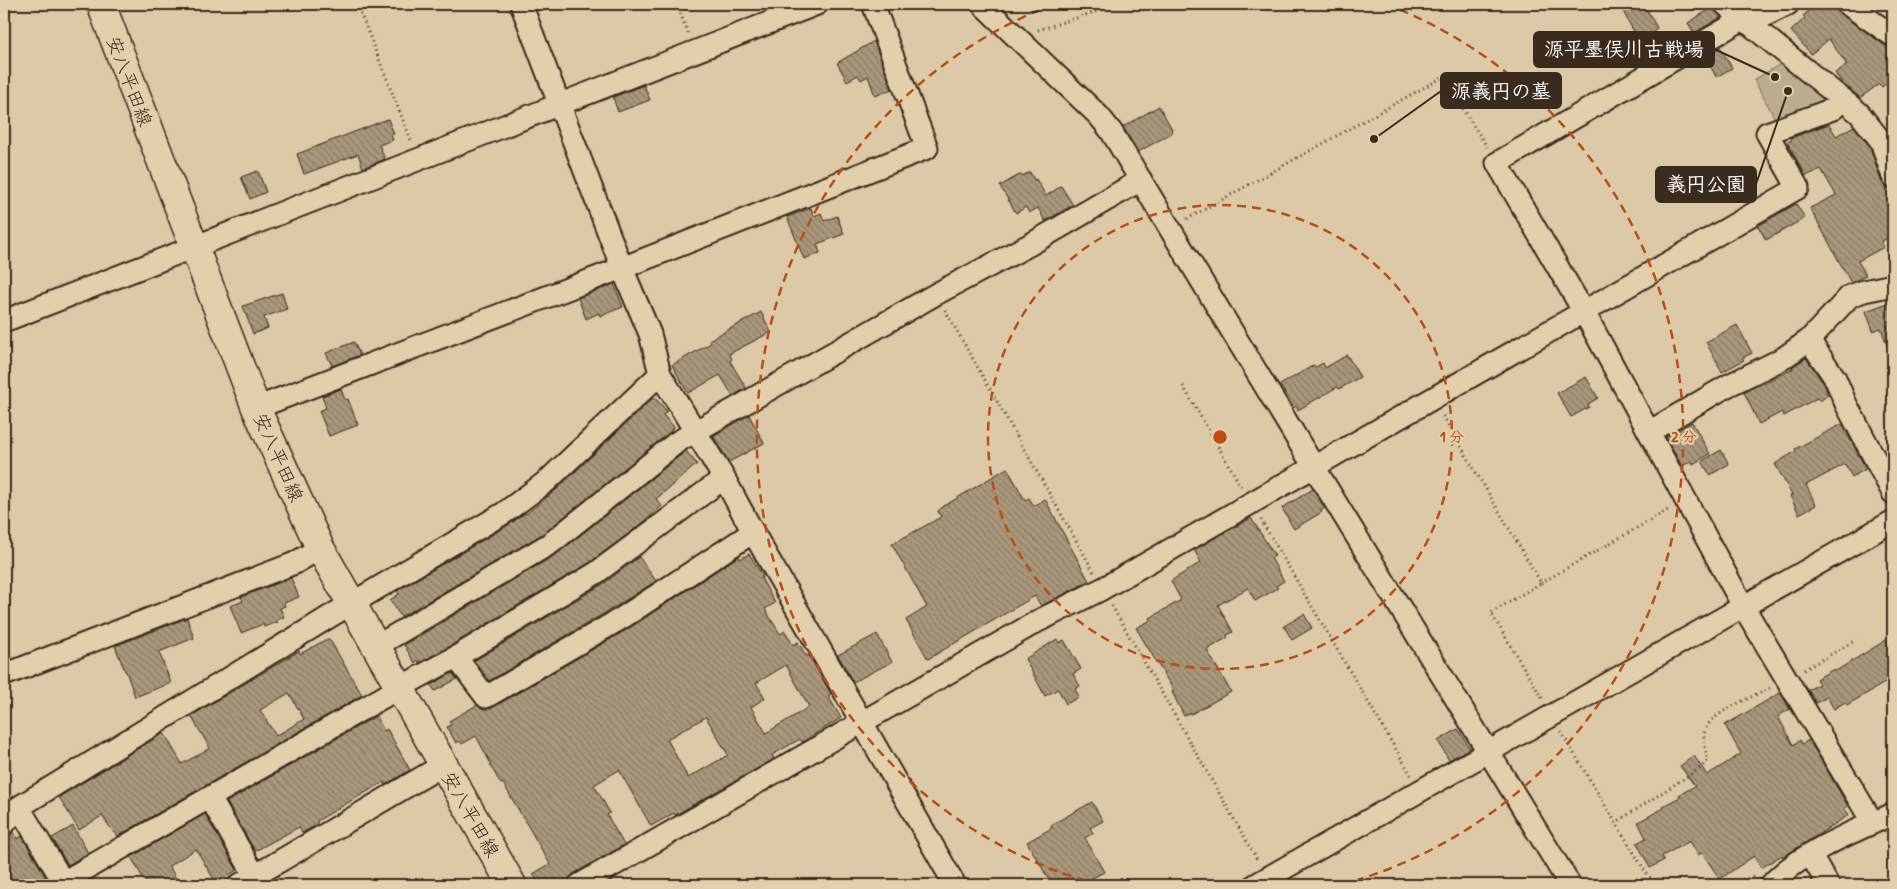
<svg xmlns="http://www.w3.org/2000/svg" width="1897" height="889" font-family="'Patrick Hand','Klee One',sans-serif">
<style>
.park{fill:#beac8e;stroke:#7c6b56}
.building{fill:url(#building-back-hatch);stroke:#3b2a1e;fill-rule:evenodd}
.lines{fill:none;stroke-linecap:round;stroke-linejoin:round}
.minor-casing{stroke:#3b2a1e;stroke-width:25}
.secondary-casing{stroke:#3b2a1e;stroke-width:31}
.path{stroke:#3b2a1e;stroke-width:3;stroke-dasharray:1 4;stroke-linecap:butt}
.minor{stroke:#e2d0ad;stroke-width:21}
.secondary{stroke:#e2d0ad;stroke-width:28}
.ring{fill:none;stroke:#bd4d10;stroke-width:2.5;stroke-dasharray:9 6}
.labels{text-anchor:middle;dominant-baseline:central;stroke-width:4.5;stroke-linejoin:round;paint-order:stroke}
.street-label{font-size:19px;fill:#3b2a1e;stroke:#e2d0ad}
.centre{fill:#bd4d10;stroke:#e2d0ad;stroke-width:2.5}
.ring-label{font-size:15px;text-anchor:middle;font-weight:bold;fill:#bd4d10;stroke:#e2d0ad;stroke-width:4.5;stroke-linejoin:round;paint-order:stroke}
.leader{fill:none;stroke:#3b2a1e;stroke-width:2}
.callout-dot{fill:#3b2a1e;stroke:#e2d0ad;stroke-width:2}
.callout{fill:#3b2a1e;stroke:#3b2a1e;stroke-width:2}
.callout-label{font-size:20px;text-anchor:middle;font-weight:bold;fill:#fff}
</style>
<defs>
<pattern id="building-back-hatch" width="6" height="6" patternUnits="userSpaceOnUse" patternTransform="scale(1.25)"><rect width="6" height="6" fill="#aa987d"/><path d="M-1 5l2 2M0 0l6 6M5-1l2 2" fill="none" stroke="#8c7c66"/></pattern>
</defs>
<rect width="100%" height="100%" fill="#dbc9a7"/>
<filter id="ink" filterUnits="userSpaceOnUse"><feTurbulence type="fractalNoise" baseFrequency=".02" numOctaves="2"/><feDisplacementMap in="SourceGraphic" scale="10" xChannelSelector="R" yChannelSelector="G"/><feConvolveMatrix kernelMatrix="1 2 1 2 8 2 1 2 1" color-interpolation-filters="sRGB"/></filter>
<g filter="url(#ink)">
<path class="park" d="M1782 63 1828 102 1777 122 1754 80Z"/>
<path class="building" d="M1619 4H1644L1657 28 1641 45Z
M1817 4H1835L1836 10 1840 14 1886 46 1893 48V78L1882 87 1879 84 1860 98 1843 84 1835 73 1847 65 1829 39 1811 54 1791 31 1805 18 1803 16Z
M1713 7 1721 17 1694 33 1688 23Z
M874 41 892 89 875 96 868 76 861 80 858 75 847 81 837 63Z
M1720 47 1732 68 1716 77 1708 61 1710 60 1707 55Z
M644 85 650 100 618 112 613 97Z
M1159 106 1172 129 1171 130 1172 133 1138 152 1123 127Z
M388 119 394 134 391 135 393 140 379 145 385 159 363 168 358 154 304 174 297 154Z
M1829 124 1836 136 1854 126 1870 147 1881 181 1885 187 1893 189V237L1881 241 1884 247 1858 261 1866 275 1851 283 1810 208 1836 195 1821 169 1806 176 1787 142 1792 140 1791 138Z
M258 171 266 192 250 199 241 177Z
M1030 172 1034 180 1036 179 1046 196 1061 186 1073 205 1045 221 1038 208 1029 213 1026 207 1016 213 1000 186 1021 174 1022 176Z
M1796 204 1805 218 1766 240 1758 226Z
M811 208 814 216 821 213 824 221 837 216 844 234 817 244 820 253 804 259 787 217Z
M614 284 623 307 600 316 599 313 586 319 578 298Z
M282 293 287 309 264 317 268 328 253 334 243 306Z
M1893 301V356H1891L1881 328 1873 331 1866 311Z
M761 312 771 332 729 354 732 359 730 361 746 388 733 396 720 375 688 393 672 365 711 343 709 340Z
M1737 325 1752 353 1742 358 1744 360 1722 372 1706 342Z
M354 342 360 355 332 366 326 353Z
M1347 355 1360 377 1339 389 1337 387 1298 410 1296 406 1294 408 1280 385 1314 365 1316 367 1323 363 1325 368Z
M1806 358 1824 384 1828 395 1820 401 1817 398 1784 416 1782 412 1759 424 1744 392 1793 369 1792 367Z
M1586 377 1598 398 1588 404 1589 407 1571 417 1557 393Z
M341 389 345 400 348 399 358 425 329 436 319 411 326 408 322 396Z
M654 397 667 411 663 415 674 427 670 432 544 533 401 617 390 600 399 594 397 591 510 524 525 513 526 514 556 490Z
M749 415 764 443 729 462 713 436Z
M1692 422 1710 454 1693 464 1692 461 1682 466 1666 437Z
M1842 424 1866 469 1852 477 1845 464 1806 485 1816 505 1799 514 1790 496 1792 495 1775 464 1796 451 1795 449Z
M1721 450 1729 464 1710 475 1702 461Z
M686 451 697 464 656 499 662 506 644 522 589 563 450 646 419 663 418 660 415 663 404 645 557 554Z
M1007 468 1025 500 1029 498 1034 506 1045 499 1089 581 1041 606 1035 596 928 659 906 620 927 607 892 544 941 517 938 511 944 506Z
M1313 489 1325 508 1321 510 1322 512 1294 529 1282 508Z
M1251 518 1275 556 1271 558 1284 581 1276 586 1278 588 1255 601 1248 588 1218 605 1233 632 1227 635 1228 637 1207 650 1231 692 1191 714V713L1184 716 1172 692 1174 691 1136 628 1151 620 1150 618 1181 600 1171 581 1201 562 1194 550Z
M749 554 763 576 761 578 775 603 765 609 780 634 785 631 793 645 798 642 806 656 809 655 831 694 828 696 841 718 802 742 800 739 772 755 774 759 675 815 674 813 651 826 619 770 594 785 610 813 607 815 624 845 573 874 565 885H540L533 874 550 864 503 783 501 784 490 765 491 764 476 736 462 744 460 741 456 743 447 727 451 725 449 721 477 705 486 709 492 708 628 629 739 556 740 559ZM786 665 809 707 766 733 751 707 765 698 756 683ZM706 717 728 755 688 778 667 739Z
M639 557 656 581 615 607 489 681 474 661 603 584Z
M291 578 299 597 284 603 285 606 280 608 284 617 277 620 278 622 264 627 263 624 241 633 230 606 243 601 241 597Z
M1304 614 1312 628 1292 640 1284 626Z
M187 618 194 638 159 652 171 683 135 697 126 671H125L115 646Z
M877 634 892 662 853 682 838 655Z
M327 639 328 641 330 640 362 695 118 836 115 832 114 833 102 816 79 830 59 797 164 733 182 764 210 748 191 716 299 651 300 654ZM289 693 304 719 276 736 260 710Z
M1057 639 1059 643 1064 640 1081 669 1073 674 1080 686 1075 689 1079 697 1066 704 1058 689 1045 696 1025 659Z
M1886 640 1893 653V678L1847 705 1845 702 1834 709 1827 697 1816 703 1808 690 1819 684 1816 679 1834 669 1836 671Z
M452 673 457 679 435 691 431 685Z
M1780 693 1790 709 1778 716 1793 745 1800 740 1802 744 1809 740 1848 806 1845 809 1849 815 1783 857 1782 855 1761 868 1754 856 1720 879 1702 853 1698 855 1690 841 1662 856 1664 860 1650 868 1637 843 1646 838 1638 822 1664 808 1663 806 1680 797 1679 795 1695 786 1680 766 1694 756 1707 775 1741 754 1725 725Z
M376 716 384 731 387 729 410 770 385 785 384 782 356 798 317 821V825L302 833 299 827 255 851 227 802Z
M1458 729 1470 748 1449 760 1438 741Z
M1092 802 1103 821 1090 828 1093 833 1085 838 1104 872 1079 885H1052L1027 842 1052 828 1051 825Z
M205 814 237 870 216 883 196 849 169 866 180 885H147L131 857Z
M73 826 88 853 68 865 52 838Z
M14 833 17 839 22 836 46 878 34 885H4V840Z"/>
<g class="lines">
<defs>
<path id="minor" d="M521 4 622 268 650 334 660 374 724 478 753 532 955 885
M982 4 1099 116 1111 131 1314 467 1570 885
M1725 4 1859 113 1881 141 1893 177
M1847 4 1893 36
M1743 19 1497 163 1584 312 1743 606 1873 823
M1750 23 1788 4
M4 321 817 4
M1809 340 1835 378 1846 404 1893 493
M256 408 622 268 927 148 873 4
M1649 432 1727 386 1782 359 1809 340 1850 296 1864 291 1893 285
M375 647 551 543 677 442 936 294 1031 244 1141 180
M456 657 486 697 622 618 753 532
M4 675 295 563 320 548
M210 798 255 876
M19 807 65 885
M4 824 19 807 334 614 504 513 547 481 660 374
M1811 855 1828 885
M58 885 399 688 456 657 596 573 724 478
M239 885 443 765
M579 885 1038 621 1102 589 1798 188 1767 133 1833 109 1843 99
M1255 885 1893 521
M1771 885C1797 854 1855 831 1893 814"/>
<path id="secondary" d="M101 4 256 408 320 548 512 885"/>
</defs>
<use href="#minor" class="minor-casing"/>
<use href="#secondary" class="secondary-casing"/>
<path class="path" d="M357 4 412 143
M677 4 688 34
M1038 30 1121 4
M1187 219 1443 77 1487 147
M945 310 1094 572
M1183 386 1241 486
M1443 416 1541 583 1491 613 1542 698
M1261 520 1411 775
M1541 583 1668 510
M1112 606 1258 861
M1804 670 1856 640
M1561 732 1648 876 1663 885
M1615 823 1702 767 1707 761C1707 752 1703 742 1704 734 1707 713 1753 697 1770 688
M1723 885 1753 877"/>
<use href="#minor" class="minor"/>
<use href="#secondary" class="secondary"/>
</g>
</g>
<g class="ring">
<circle cx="1220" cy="437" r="232"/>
<path d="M1100 885A464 464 0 0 1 1054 4M1386 4A464 464 0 0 1 1340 885"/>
</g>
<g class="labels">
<g class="street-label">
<text transform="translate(130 81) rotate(69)">安八平田線</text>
<text transform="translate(279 457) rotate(66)">安八平田線</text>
<text transform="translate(471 814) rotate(60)">安八平田線</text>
</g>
</g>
<circle cx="1220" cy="437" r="8" class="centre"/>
<g class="ring-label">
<text x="1452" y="442">1 分</text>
<text x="1684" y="442">2 分</text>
</g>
<path class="leader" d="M1775 77L1714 49M1374 139L1441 91M1788 91L1756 184"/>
<g class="callout-dot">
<circle cx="1775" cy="77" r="5"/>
<circle cx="1374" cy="139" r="5"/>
<circle cx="1788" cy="91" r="5"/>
</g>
<g class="callout">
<rect x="1534" y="32" width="180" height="35" rx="5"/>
<rect x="1441" y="73" width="120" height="35" rx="5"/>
<rect x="1656" y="167" width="100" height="35" rx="5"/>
</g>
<g class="callout-label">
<text x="1624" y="56">源平墨俣川古戦場</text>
<text x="1501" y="98">源義円の墓</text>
<text x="1706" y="191">義円公園</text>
</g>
<rect width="1897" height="889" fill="none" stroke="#e2d0ad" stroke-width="20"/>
<rect x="10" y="10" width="1877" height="869" fill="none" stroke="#3b2a1e" stroke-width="2" filter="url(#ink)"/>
</svg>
